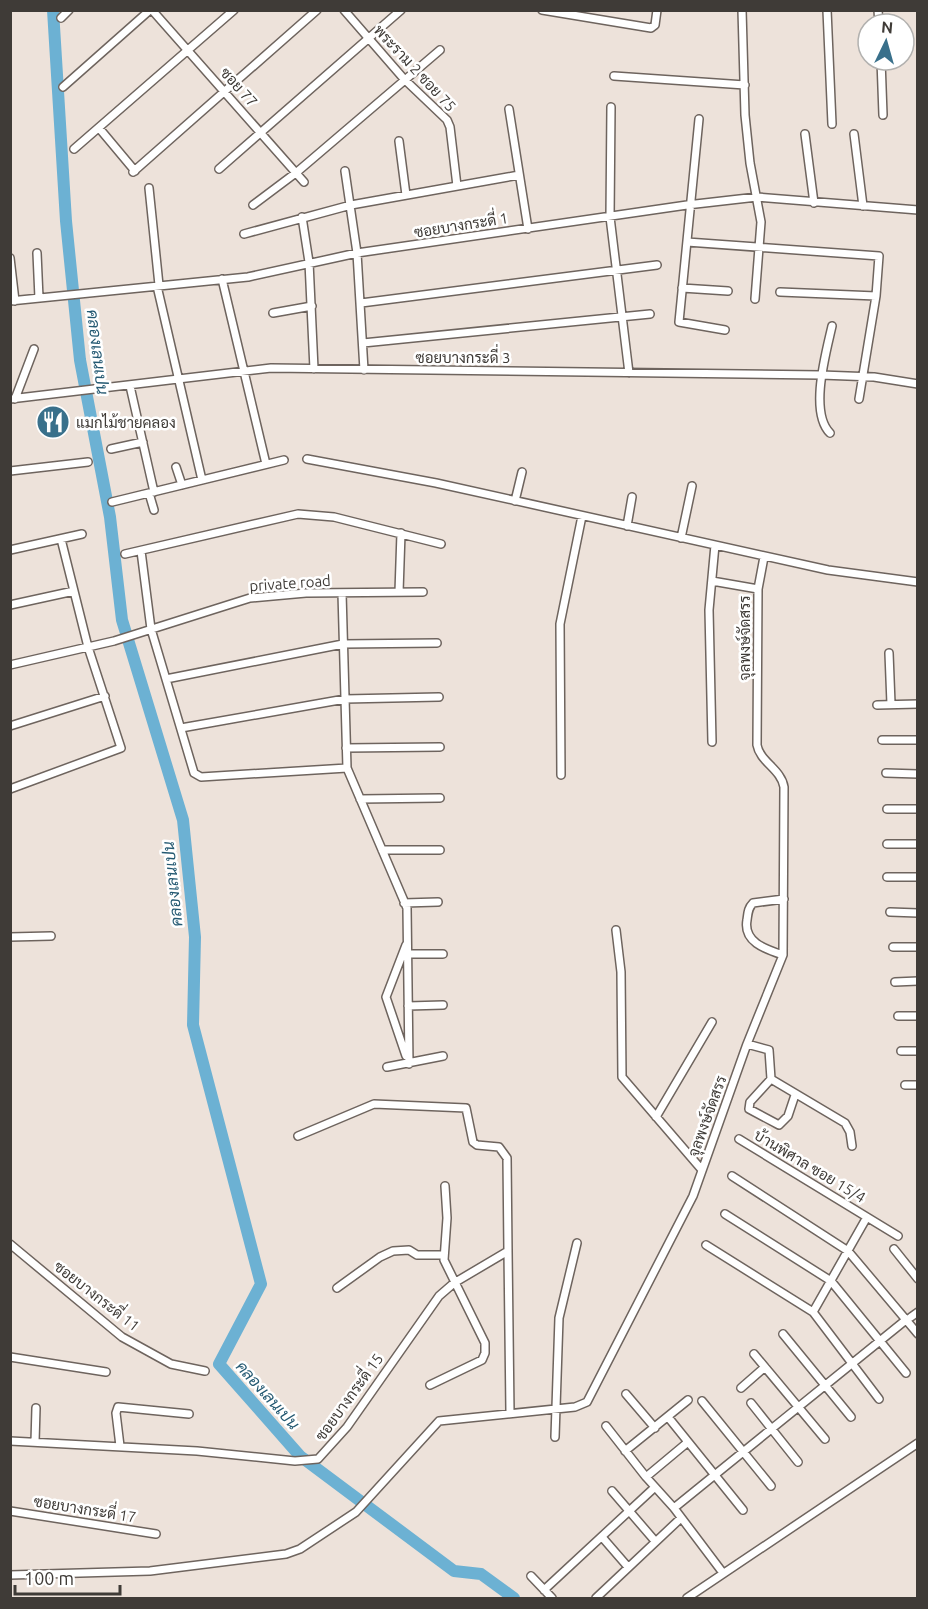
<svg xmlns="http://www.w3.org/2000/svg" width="928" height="1609" font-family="Ubuntu,Sarabun,sans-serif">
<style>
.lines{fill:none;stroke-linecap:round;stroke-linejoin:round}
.river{stroke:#6cb1d3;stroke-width:12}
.minor-casing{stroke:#6e645e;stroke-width:10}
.minor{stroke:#fff;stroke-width:7}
.labels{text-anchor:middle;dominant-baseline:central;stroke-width:5;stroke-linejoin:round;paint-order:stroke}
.street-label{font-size:15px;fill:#3f3b37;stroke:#fff}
.poi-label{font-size:15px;fill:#3f3b37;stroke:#fff;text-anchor:start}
.water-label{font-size:16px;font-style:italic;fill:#245972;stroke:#fff}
</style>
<rect width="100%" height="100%" fill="#ede2da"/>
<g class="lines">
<path class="river" d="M53 10 66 221 80 360 110 517 122 620 183 820 195 937 193 1025 261 1284 219 1364 300 1456 454 1571 481 1574 514 1598"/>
<defs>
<path id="minor" d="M152 10 304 182
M344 10 404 79 447 120 450 127 457 186
M542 10 651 28 655 25 657 10
M742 10 745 115 750 163 761 222 755 299
M827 10 832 124
M878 10 879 24
M61 18 69 10
M881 60 883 115
M614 76 745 85
M63 87 150 10
M611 107 610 217 629 373
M509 109 528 229
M699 119 679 322 725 330
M99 128 135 171
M805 134 814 203
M854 134 863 206
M399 141 406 195
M74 149 234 10
M219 169 401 10
M345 171 357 253 364 370
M133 172 317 10
M149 188 159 285
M253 205 297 172 440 50
M302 217 309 262 314 369
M244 234 351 205 519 175
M687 242 879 256 876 296 859 399
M37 253 39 298
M10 258 15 301
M222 279 266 464
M157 286 202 480
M682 288 728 291
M780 292 876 296
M10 301 248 277 357 253 687 205 757 197 918 210
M361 303 657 265
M273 313 312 306
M363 343 650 314
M130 386 154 492
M10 399 271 368 821 375 874 377 918 384
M15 399 34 349
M830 433C809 412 826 353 832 326
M111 449 143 442
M307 459 436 483 828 570 918 582
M176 467 182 485
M10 471 88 462
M149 493 154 510
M515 501 522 472
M112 502 284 460
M627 526 632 497
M681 538 692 486
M10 550 82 534
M141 551 151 629 194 773 201 777 347 768
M125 554 298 514 334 517 441 544
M712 581 758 589
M399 592 401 533
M342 593 347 768 407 908 409 1064
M10 605 74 591
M889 653 891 704
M10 665 114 641 250 598 306 593 423 592
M166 679 343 644 437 643
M877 705 918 704
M10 726 105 696
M181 728 345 699 439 697
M882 740H918
M712 742 709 610 715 545
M346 748 440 747
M886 773 918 774
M561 775 560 624 582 516
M10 789 121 748 88 647 61 539
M360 799 440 798
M887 809H918
M887 844H918
M382 850H440
M887 877H918
M404 903 438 902
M890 912 918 913
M616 930 621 972 622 1077 702 1170
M10 937 51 936
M406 945 386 997 406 1056
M893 947H918
M407 954H443
M783 955C765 949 743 942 747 920 748 913 748 908 753 903L784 899
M895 982 918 981
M408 1006 443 1005
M898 1016H918
M747 1044 769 1050 771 1079 845 1123 850 1132 852 1146
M901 1051H918
M387 1067 443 1056
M771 1079 750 1102 749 1109 779 1125 788 1116 795 1095
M905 1085H918
M656 1117 712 1022
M298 1136 374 1104 466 1108 473 1142 477 1145 499 1147 507 1158 508 1251
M739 1139 898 1236
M732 1176 848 1251 918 1334
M725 1214 831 1281 906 1373
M10 1244 122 1337 171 1364 205 1371
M706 1245 813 1312 879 1399
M894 1249 918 1279
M337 1288 380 1257 393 1251 409 1250 417 1255H443
M813 1312 867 1217
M911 1317 918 1312
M783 1334 851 1417
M754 1354 825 1439
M10 1357 106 1372
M430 1385 482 1360 485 1353V1343L444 1260 447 1218 445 1186
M741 1388 765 1367
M626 1394 655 1428
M702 1401 771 1486
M751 1403 798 1462
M668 1417 743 1510
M606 1426 646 1477 674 1508 723 1573
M555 1437 559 1318 577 1243
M10 1441 197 1451 295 1461 318 1459 347 1427 439 1296 454 1283 508 1251 510 1412
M35 1442 36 1408
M120 1446 116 1413 118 1407 189 1414
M625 1451 688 1400
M646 1477 688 1442
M612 1491 655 1541
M674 1508 907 1319
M10 1511 156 1534
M602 1537 628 1567
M10 1575 150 1571 286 1554 300 1549 356 1512 439 1421 575 1407 587 1402 693 1196 747 1044 783 955 784 787C781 769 760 762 757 745L758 589 764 557
M531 1576 552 1598
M544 1590 654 1488
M596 1598 681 1518
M687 1598 918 1443"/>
</defs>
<use href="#minor" class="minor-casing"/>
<use href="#minor" class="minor"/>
</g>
<defs>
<symbol id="restaurant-disc" viewBox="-11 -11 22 22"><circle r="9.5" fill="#39708b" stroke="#fff"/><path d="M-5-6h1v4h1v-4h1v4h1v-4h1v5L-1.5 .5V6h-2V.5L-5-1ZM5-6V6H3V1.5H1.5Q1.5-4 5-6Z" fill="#fff"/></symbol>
</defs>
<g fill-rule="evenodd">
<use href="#restaurant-disc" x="34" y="403" width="38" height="38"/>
</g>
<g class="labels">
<g class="street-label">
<text transform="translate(415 68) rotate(47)">พระราม 2 ซอย 75</text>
<text transform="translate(239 87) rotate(48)">ซอย 77</text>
<text transform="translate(461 225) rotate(-9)">ซอยบางกระดี่ 1</text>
<text x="463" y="357">ซอยบางกระดี่ 3</text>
<text transform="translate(290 583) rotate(-4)">private road</text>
<text transform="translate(744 638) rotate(-90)">จุลพงษ์จัดสรร</text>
<text transform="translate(707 1116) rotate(-70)">จุลพงษ์จัดสรร</text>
<text transform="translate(810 1166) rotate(31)">บ้านพิศาล ซอย 15/4</text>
<text transform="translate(97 1296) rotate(38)">ซอยบางกระดี่ 11</text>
<text transform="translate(349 1397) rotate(-54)">ซอยบางกระดี่ 15</text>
<text transform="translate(85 1509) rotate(9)">ซอยบางกระดี่ 17</text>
</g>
<g class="poi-label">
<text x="76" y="422">แมกไม้ชายคลอง</text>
</g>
<g class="water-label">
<text transform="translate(98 352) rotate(83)">คลองเลนเปน</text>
<text transform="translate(172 884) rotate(-96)">คลองเลนเปน</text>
<text transform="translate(268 1395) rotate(48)">คลองเลนเปน</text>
</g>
</g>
<rect width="928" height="1609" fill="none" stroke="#3f3b37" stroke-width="24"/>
<g transform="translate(886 42) rotate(5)"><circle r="28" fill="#ffffff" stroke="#b2b1af" stroke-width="1.5"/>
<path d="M0-4.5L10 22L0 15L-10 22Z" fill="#39708b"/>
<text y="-9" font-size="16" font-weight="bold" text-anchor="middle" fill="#3f3b37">N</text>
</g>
<path d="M15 1585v9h105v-9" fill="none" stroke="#3f3b37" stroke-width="3"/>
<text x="24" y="1585" font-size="18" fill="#3f3b37" stroke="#ffffff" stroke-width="4.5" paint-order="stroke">100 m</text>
</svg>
